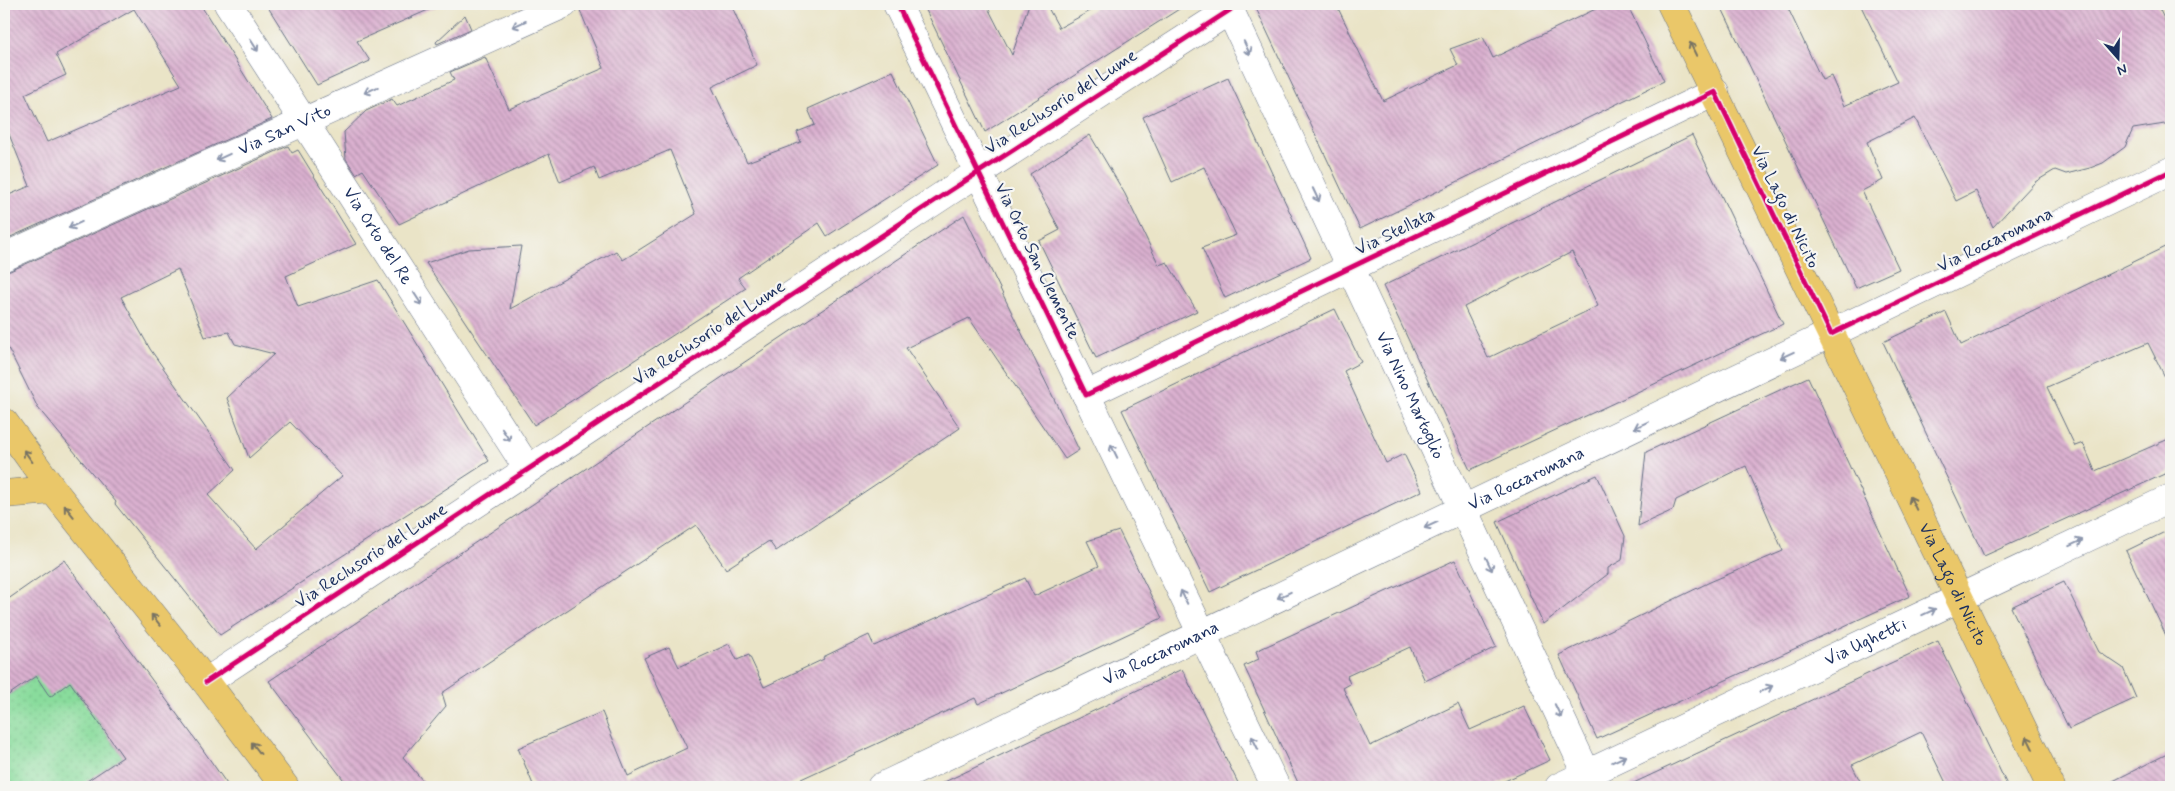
<svg xmlns="http://www.w3.org/2000/svg" width="2175" height="791" font-family="Mynerve,sans-serif">
<style>
.green{fill:url(#green-dots);stroke:#52867d}
.building{fill:url(#building-back-hatch);fill-rule:evenodd}
.lines{fill:none;stroke-linecap:round;stroke-linejoin:round}
.minor-casing{stroke:#636e83;stroke-width:29}
.major-casing{stroke:#636e83;stroke-width:29}
.minor{stroke:#fff;stroke-width:28}
.major{stroke:#eac769;stroke-width:28}
.cycleway-casing{stroke:#f6f6f2;stroke-width:8}
.cycleway{stroke:#d6006c;stroke-width:5}
.oneway{stroke:#8d97ae}
.oneway2{stroke:#787363}
.labels{text-anchor:middle;dominant-baseline:central;stroke-width:4.5;stroke-linejoin:round;paint-order:stroke}
.street-label{font-size:18px;fill:#1b2f5e;stroke:#f6f6f2}
</style>
<defs>
<pattern id="green-dots" width="8" height="8" patternUnits="userSpaceOnUse" patternTransform="scale(1.25)"><rect width="8" height="8" fill="#89dc9c"/><path d="M2 2h.1M6 6h.1" fill="none" stroke="#76bd89" stroke-width="1.8" stroke-linecap="round"/></pattern>
<pattern id="building-back-hatch" width="6" height="6" patternUnits="userSpaceOnUse" patternTransform="scale(1.25)"><rect width="6" height="6" fill="#dbb1d0"/><path d="M-1 5l2 2M0 0l6 6M5-1l2 2" fill="none" stroke="#b190ac"/></pattern>
</defs>
<rect width="100%" height="100%" fill="#f6f6f2"/>
<filter id="ink" filterUnits="userSpaceOnUse"><feTurbulence type="fractalNoise" baseFrequency=".02" numOctaves="2"/><feDisplacementMap in="SourceGraphic" scale="10" xChannelSelector="R" yChannelSelector="G"/><feConvolveMatrix kernelMatrix="1 2 1 2 8 2 1 2 1" color-interpolation-filters="sRGB"/></filter>
<filter id="wash" filterUnits="userSpaceOnUse"><feTurbulence type="fractalNoise" baseFrequency=".0096" numOctaves="4" result="noise"/><feDisplacementMap in="SourceGraphic" scale="20" xChannelSelector="R" yChannelSelector="G"/><feGaussianBlur stdDeviation="1.12" result="paint"/><feColorMatrix in="noise" values="0 0 0 0 0 0 0 0 0 0 0 0 0 0 0 0 0 1.4 0 .05"/><feComposite in="paint" operator="in"/></filter>
<g filter="url(#wash)">
<rect width="100%" height="100%" fill="#eae4c7"/>
<path class="green" d="M36 676 70 682 123 757 101 772 112 787H4V698Z"/>
<g id="blocks">
<path class="building" d="M14 4H200L272 119 4 240V197L30 186 4 122V10ZM134 9 181 85 47 142 25 94 66 75 56 54Z
M266 4H442L357 41 370 61 317 85Z
M579 4H731L757 65 712 87 747 162 801 142 797 132 815 125 808 109 893 71 938 165 827 236 819 223 738 278 746 288 534 425 426 263 469 249 521 246 510 309 616 251 623 260 696 214 670 150 599 180 594 167 560 182 549 154 399 224 363 170 356 174 346 159 344 132 366 111 392 99 397 106 454 80 450 72 485 57 509 109 604 68 579 8Z
M923 4H986L1012 55 1029 4H1046L1059 28 1103 4H1187L985 132Z
M1254 4H1336L1383 101 1458 65 1450 49 1483 37 1493 58 1606 4H1627L1664 81 1360 229Z
M1720 4H1786L1822 80 1831 76 1844 106 1898 82 1860 4H2157L2171 33V123L2133 129 2125 147 2103 163 2090 168 2066 174 2055 170 2035 182 1993 227 1976 191 1956 201 1915 118 1867 142 1883 180 1862 191 1899 269 1856 288Z
M465 15 471 29 437 44 436 42Z
M1228 78 1311 258 1225 298 1202 248 1236 235 1204 167 1172 182 1143 117Z
M1090 135 1125 194 1159 265 1167 262 1197 311 1096 358 1039 241 1060 230 1030 174Z
M1692 135 1783 324 1470 470 1383 286ZM1572 252 1598 306 1488 358 1464 307Z
M288 146 292 153 298 150 356 244 286 276 298 307 378 280 489 461 220 635 115 504 116 502 38 408 4 340V272L10 271ZM178 269 205 337 229 332 235 344 274 354 227 398 249 458 290 422 342 476 256 549 208 495 235 470 150 349 121 297Z
M964 215 1079 450 1065 459 969 318 906 348 960 428 776 551 769 541 726 569 696 525 442 693 446 706 403 757 428 787H349L269 681Z
M2171 244V389L2148 343 2047 387 2075 446 2083 443 2095 471 2171 438V471L1984 556 1883 342 1946 312 1961 345Z
M1335 309 1361 362 1344 371 1386 463 1404 454 1422 491 1210 592 1122 410Z
M1808 377 1910 596 1597 739 1559 655 1710 582 1783 551 1746 466 1676 500 1673 510 1638 526 1646 452Z
M1597 475 1625 536 1622 560 1608 568V574L1543 624 1497 522Z
M2171 529V646L2126 551Z
M1119 531 1162 618 978 704 975 698 784 787H534L518 748 602 712 628 776 687 748 644 658 669 647 679 667 729 644 737 660 749 655 764 687 824 659 823 657 869 635 874 646 1025 578 1034 596 1099 566 1087 541Z
M64 560 201 747 229 787H78L123 757 70 682 50 697 36 676 4 698V602Z
M1455 560 1496 647 1425 681 1410 647 1347 676 1350 684 1343 688 1370 746 1458 704 1470 730 1524 706 1550 760 1492 787H1300L1244 666 1259 659 1256 651Z
M2064 582 2099 652 2123 668 2136 698 2069 729 2011 607Z
M1938 641 2008 787H1948L1921 732 1852 765 1863 787H1625Z
M1182 669 1240 787H934L1043 735Z
M2171 752V787H2101Z"/>
</g>
</g>
<g filter="url(#ink)">
<use href="#blocks" fill-opacity="0" stroke="#636e83" stroke-width="1"/>
<g class="lines">
<defs>
<g id="minor">
<path id="s1" d="M228 4 528 469"/>
<path d="M897 4 1276 787"/>
<path id="s2" d="M1227 4 1593 787"/>
<path id="s3" d="M4 257 564 4"/>
<path d="M1086 395 1715 92"/>
<path d="M206 682 948 192 1230 10"/>
<path id="s4" d="M881 787 2171 171"/>
<path id="s5" d="M1559 787 2171 498"/>
</g>
<g id="major">
<path id="s6" d="M1671 4 2051 787"/>
<path d="M4 422 53 490 206 682 285 787"/>
<path d="M4 494 53 490"/>
</g>
</defs>
<use href="#minor" class="minor-casing"/>
<use href="#major" class="major-casing"/>
<use href="#minor" class="minor"/>
<use href="#major" class="major"/>
<defs>
<path id="cycleway" d="M897 4 1086 395 1715 92 1831 334 2171 171
M206 682 948 192 1230 10"/>
</defs>
<use href="#cycleway" class="cycleway-casing"/>
<use href="#cycleway" class="cycleway"/>
</g>
<defs><path id="oneway-shaft" d="M-6 0H5M1.5-3L5.5 0L1.5 3" fill="none" stroke-width="1.6" stroke-linecap="round" stroke-linejoin="round" transform="scale(1.25)"/></defs>
<g class="oneway">
<use href="#oneway-shaft" transform="translate(519 24) rotate(156)"/>
<use href="#oneway-shaft" transform="translate(254 45) rotate(57)"/>
<use href="#oneway-shaft" transform="translate(1247 48) rotate(65)"/>
<use href="#oneway-shaft" transform="translate(371 90) rotate(156)"/>
<use href="#oneway-shaft" transform="translate(223 157) rotate(155)"/>
<use href="#oneway-shaft" transform="translate(1316 195) rotate(65)"/>
<use href="#oneway-shaft" transform="translate(75 225) rotate(155)"/>
<use href="#oneway-shaft" transform="translate(418 299) rotate(57)"/>
<use href="#oneway-shaft" transform="translate(1787 355) rotate(155)"/>
<use href="#oneway-shaft" transform="translate(1641 425) rotate(155)"/>
<use href="#oneway-shaft" transform="translate(506 435) rotate(57)"/>
<use href="#oneway-shaft" transform="translate(1114 451) rotate(-116)"/>
<use href="#oneway-shaft" transform="translate(1431 525) rotate(155)"/>
<use href="#oneway-shaft" transform="translate(2076 543) rotate(-25)"/>
<use href="#oneway-shaft" transform="translate(1489 564) rotate(65)"/>
<use href="#oneway-shaft" transform="translate(1284 595) rotate(155)"/>
<use href="#oneway-shaft" transform="translate(1184 597) rotate(-116)"/>
<use href="#oneway-shaft" transform="translate(1929 612) rotate(-25)"/>
<use href="#oneway-shaft" transform="translate(1766 689) rotate(-25)"/>
<use href="#oneway-shaft" transform="translate(1558 711) rotate(65)"/>
<use href="#oneway-shaft" transform="translate(1255 743) rotate(-116)"/>
<use href="#oneway-shaft" transform="translate(1619 759) rotate(-25)"/>
</g>
<g class="oneway2">
<use href="#oneway-shaft" transform="translate(1693 49) rotate(-116)"/>
<use href="#oneway-shaft" transform="translate(28 456) rotate(-126)"/>
<use href="#oneway-shaft" transform="translate(1913 503) rotate(-116)"/>
<use href="#oneway-shaft" transform="translate(69 511) rotate(-129)"/>
<use href="#oneway-shaft" transform="translate(156 620) rotate(-129)"/>
<use href="#oneway-shaft" transform="translate(2030 743) rotate(-116)"/>
<use href="#oneway-shaft" transform="translate(256 748) rotate(-127)"/>
</g>
</g>
<g class="labels">
<g class="street-label">
<text transform="translate(1061 102) rotate(-33)">Via Reclusorio del Lume</text>
<text stroke="none"><textPath href="#s3" startOffset="308">Via San Vito</textPath></text>
<text transform="translate(1785 207) rotate(64)">Via Lago di Nicito</text>
<text transform="translate(1395 232) rotate(-26)">Via Stellata</text>
<text stroke="none"><textPath href="#s1" startOffset="276">Via Orto del Re</textPath></text>
<text transform="translate(1995 240) rotate(-26)">Via Roccaromana</text>
<text transform="translate(1037 261) rotate(64)">Via Orto San Clemente</text>
<text transform="translate(709 333) rotate(-33)">Via Reclusorio del Lume</text>
<text stroke="none"><textPath href="#s2" startOffset="432">Via Nino Martoglio</textPath></text>
<text stroke="none"><textPath href="#s4" startOffset="715">Via Roccaromana</textPath></text>
<text transform="translate(371 556) rotate(-33)">Via Reclusorio del Lume</text>
<text stroke="none"><textPath href="#s6" startOffset="645">Via Lago di Nicito</textPath></text>
<text stroke="none"><textPath href="#s5" startOffset="339">Via Ughetti</textPath></text>
<text stroke="none"><textPath href="#s4" startOffset="310">Via Roccaromana</textPath></text>
</g>
</g>
<rect width="2175" height="791" fill="none" stroke="#f6f6f2" stroke-width="20"/>
<g transform="translate(2118 58) rotate(160)" stroke="#f6f6f2" stroke-width="4" paint-order="stroke">
<path d="M0-4L9 19L0 12L-9 19Z" fill="#1b2f5e"/>
<text y="-8" font-size="14" font-weight="bold" text-anchor="middle" fill="#1b2f5e">N</text>
</g>
</svg>
